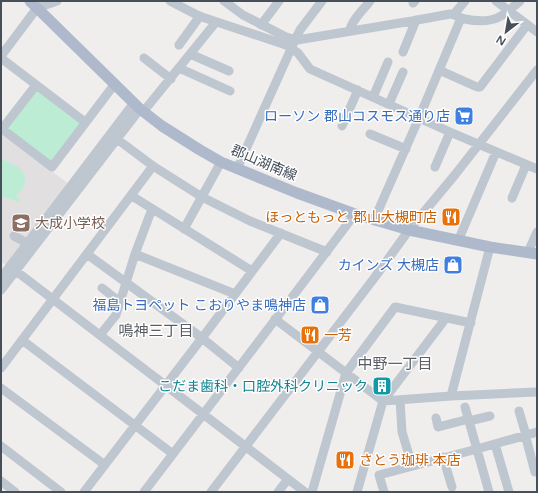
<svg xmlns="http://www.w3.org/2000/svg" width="538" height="493" font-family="'Varela Round','Noto Sans JP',sans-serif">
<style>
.education{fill:#e1dfdf}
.green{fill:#bdecd4}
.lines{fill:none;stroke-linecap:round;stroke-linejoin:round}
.minor{stroke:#bec6cf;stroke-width:9}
.major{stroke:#aebacb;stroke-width:11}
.labels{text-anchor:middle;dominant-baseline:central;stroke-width:3;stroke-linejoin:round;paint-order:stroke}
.shop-label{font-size:14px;fill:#366cbe;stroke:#fff;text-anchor:end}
.street-label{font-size:14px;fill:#464f5a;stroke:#fff}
.food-label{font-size:14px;fill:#c56008;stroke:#fff;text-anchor:start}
.education-label{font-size:14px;fill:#785e54;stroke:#fff;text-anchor:start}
.culture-label{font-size:14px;fill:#0d838f;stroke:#fff;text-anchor:end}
.neighbourhood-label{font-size:15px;fill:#5a5d62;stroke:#fff}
</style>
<rect width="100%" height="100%" fill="#f0eded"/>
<path class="education" d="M1 133 70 185 9 266 1 262Z"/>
<path class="green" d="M35 90H38L80 121V124L52 161 49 162 7 128Z
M1 159C7 161 13 164 18 167 29 175 26 190 15 196L20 199 18 202 8 198 1 196Z"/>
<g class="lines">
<path class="minor" d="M170 1 199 16 286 45 298 53 310 69 450 132 537 169
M224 1 243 15 286 37 297 40 412 21 450 14C455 14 459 18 465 19 474 21 488 22 497 18 505 15 513 7 520 1
M496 1 537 32
M413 3 415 1
M454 14 465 1
M261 25 279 1
M350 31C350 22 364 9 370 1
M179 45 200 16
M403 52 416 20
M190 54 229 71
M1 56 37 8 57 1
M1 58 85 122
M144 58 171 79
M179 68 230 91
M439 70 477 87H480L527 25
M373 97 388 62
M389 104 403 72
M143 112 216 22
M342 126 358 90
M1 128 52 167 114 85
M2 129 36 85
M370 134 406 149
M117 139 153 166 202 197 250 221 327 252
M435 167 450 132
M237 169 295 40 300 30 322 1
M132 196 252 271
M512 198 526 165
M374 220 419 118 461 18
M184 229 221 162
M14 236 27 243
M458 241 496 152
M528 252 537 232
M87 254 202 338 239 368
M135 254 235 294
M16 271 305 492
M1 278 130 108
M102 288 120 302
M1 290 140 109
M275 319 383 401 451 396 537 392
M100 335 116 315 135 254 152 209
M22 340 173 454
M1 368 153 166
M1 388 105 465
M451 396 490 247
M400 400 402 432 412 465
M465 407 489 492
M519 411 526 435V438L535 472
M436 418 438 427 469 419
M469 421 490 416
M495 444 509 492
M1 446 61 492
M443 457 452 487
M1 481 15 492
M84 492 202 338 281 233
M144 492C215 399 285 307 355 214
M211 492 375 277 409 230 454 176 537 70
M278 492 288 479
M312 492 346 373 395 307 471 323
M357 492 383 401 443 322 444 318
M384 492 379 475 477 449 537 432"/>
<path class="major" d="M30 1 140 109 162 126 200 150 221 162 297 193 355 214 409 230 490 247 537 254"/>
</g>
<defs>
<symbol id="supermarket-square" viewBox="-11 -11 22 22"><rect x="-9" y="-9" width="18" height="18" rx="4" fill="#3f7fe0" stroke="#fff"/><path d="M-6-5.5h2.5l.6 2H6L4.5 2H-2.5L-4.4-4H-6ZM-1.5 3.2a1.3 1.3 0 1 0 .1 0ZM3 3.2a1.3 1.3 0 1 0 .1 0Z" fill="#fff"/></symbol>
<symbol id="restaurant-square" viewBox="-11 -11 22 22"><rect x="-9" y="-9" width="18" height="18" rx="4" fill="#e8710a" stroke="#fff"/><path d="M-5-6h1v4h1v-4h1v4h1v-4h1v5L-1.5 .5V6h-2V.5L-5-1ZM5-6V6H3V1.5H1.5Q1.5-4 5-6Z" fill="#fff"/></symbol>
<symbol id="school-square" viewBox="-11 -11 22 22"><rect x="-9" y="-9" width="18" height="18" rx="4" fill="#8d6e63" stroke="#fff"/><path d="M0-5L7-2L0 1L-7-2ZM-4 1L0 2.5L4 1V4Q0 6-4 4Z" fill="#fff"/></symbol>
<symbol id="shop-square" viewBox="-11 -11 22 22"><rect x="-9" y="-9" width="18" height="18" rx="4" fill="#3f7fe0" stroke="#fff"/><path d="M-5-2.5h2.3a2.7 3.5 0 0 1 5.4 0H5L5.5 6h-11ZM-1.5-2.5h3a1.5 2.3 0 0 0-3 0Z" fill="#fff"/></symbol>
<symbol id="building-square" viewBox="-11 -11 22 22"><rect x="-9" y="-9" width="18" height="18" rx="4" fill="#0f9aa8" stroke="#fff"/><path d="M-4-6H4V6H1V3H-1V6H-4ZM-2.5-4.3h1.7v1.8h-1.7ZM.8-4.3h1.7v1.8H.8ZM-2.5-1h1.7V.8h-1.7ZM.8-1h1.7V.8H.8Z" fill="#fff"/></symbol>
</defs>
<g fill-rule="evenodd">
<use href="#supermarket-square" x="453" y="105" width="22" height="22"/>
<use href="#restaurant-square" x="440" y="206" width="22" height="22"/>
<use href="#school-square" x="10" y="212" width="22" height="22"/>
<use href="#shop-square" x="442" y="254" width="22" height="22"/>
<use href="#shop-square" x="309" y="294" width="22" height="22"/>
<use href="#restaurant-square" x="299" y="324" width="22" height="22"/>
<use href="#building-square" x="371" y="375" width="22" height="22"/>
<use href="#restaurant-square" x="334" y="449" width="22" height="22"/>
</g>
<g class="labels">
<g class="shop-label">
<text x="450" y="116">ローソン 郡山コスモス通り店</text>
<text x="439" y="265">カインズ 大槻店</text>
<text x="306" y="305">福島トヨペット こおりやま鳴神店</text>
</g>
<g class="street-label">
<text transform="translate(264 163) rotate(23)">郡山湖南線</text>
</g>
<g class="food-label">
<text x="437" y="217" text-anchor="end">ほっともっと 郡山大槻町店</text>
<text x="324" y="335">一芳</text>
<text x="359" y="460">さとう珈琲 本店</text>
</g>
<g class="education-label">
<text x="35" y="223">大成小学校</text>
</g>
<g class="culture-label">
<text x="368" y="386">こだま歯科・口腔外科クリニック</text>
</g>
<g class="neighbourhood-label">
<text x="156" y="331">鳴神三丁目</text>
<text x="395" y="364">中野一丁目</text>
</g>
</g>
<rect width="538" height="493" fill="none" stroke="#464f5a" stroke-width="4"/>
<g transform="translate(506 32) rotate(211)" stroke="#ffffff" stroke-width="3" paint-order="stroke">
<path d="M0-3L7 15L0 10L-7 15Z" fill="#464f5a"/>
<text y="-6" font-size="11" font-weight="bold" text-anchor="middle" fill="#464f5a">N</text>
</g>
</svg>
